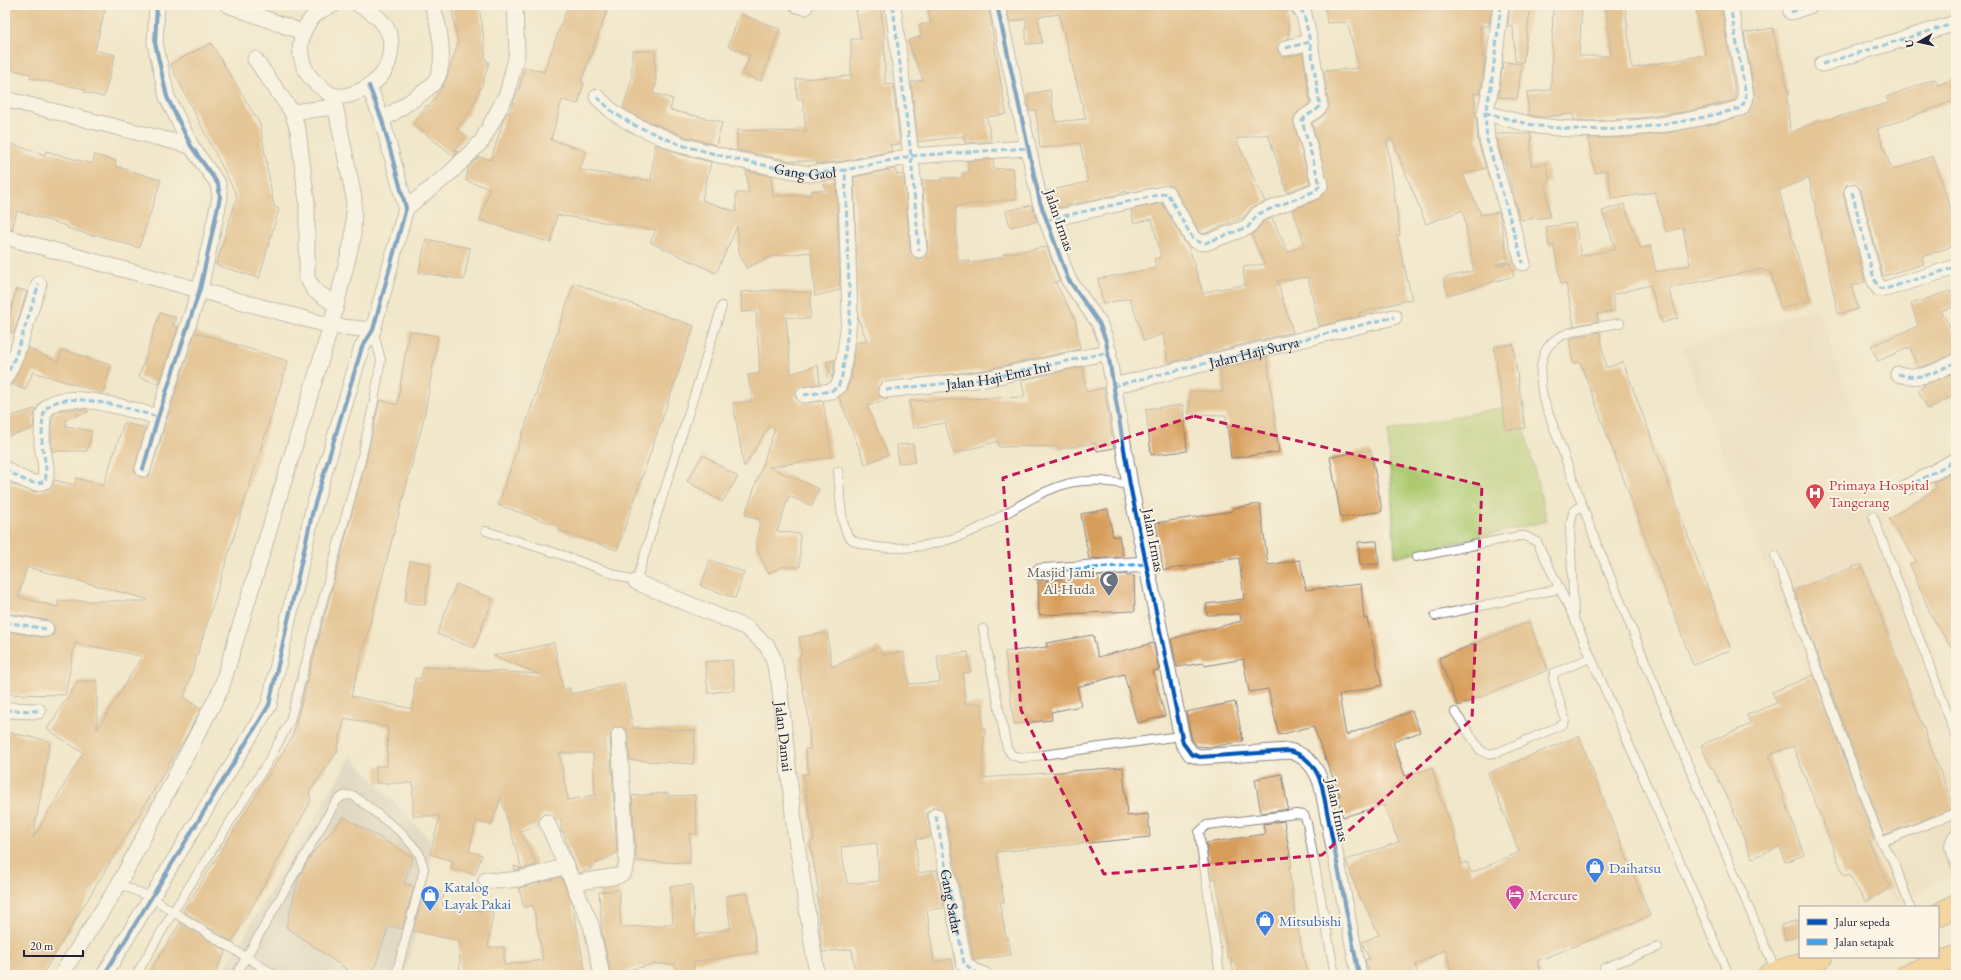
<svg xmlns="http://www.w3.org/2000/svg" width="1961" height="980" font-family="'EB Garamond',serif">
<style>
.built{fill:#ecd8ba}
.industrial{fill:#cbc3b8}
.green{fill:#adca71;stroke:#687656}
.building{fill:#d79d5a;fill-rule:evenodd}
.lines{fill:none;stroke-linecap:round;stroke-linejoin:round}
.service-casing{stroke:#8a8482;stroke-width:10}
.minor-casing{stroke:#8a8482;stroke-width:17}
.primary-casing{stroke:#8a8482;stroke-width:24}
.service{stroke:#fff;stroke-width:8}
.minor{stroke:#fff;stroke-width:15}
.primary{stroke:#f9be6d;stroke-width:22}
.quiet{stroke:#3ea2ec;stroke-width:3;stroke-dasharray:6 3;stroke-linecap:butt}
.cycleway-casing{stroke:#fcf5e5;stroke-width:6}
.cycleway{stroke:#0057b8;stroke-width:4}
.marked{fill:none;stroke:#c2185b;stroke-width:3;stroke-dasharray:8 5;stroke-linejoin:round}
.labels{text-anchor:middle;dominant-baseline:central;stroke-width:4;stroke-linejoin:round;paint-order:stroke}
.street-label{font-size:15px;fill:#22223b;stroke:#fcf5e5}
.health-label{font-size:15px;fill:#be3a42;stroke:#fcf5e5;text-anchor:start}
.worship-label{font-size:15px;fill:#5b616d;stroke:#fcf5e5;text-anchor:end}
.shop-label{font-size:15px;fill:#366cbe;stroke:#fcf5e5;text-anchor:start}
.hotel-label{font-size:15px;fill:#b23c85;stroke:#fcf5e5;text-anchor:start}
</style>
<rect width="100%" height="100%" fill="#fcf5e5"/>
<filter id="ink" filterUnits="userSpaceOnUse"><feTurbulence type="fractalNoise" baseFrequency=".025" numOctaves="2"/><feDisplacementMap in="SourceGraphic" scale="8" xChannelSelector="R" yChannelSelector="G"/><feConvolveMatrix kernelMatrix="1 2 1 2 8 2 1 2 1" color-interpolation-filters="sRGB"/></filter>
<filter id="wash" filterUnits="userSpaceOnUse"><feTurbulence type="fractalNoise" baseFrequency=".012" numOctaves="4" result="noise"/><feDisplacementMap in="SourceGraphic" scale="16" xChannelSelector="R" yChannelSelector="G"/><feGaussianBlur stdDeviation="0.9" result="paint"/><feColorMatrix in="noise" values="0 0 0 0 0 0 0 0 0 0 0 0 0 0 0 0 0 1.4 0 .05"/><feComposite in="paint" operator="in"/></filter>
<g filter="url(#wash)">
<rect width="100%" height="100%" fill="#f1e7ca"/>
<path class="built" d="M1818 307 1956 719V865L1950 876 1893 906 1682 347Z"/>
<path class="industrial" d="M351 756 430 840 431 871 405 975H221Z"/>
<path class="green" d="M1518 404 1547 521 1395 557 1388 431Z"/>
<g id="blocks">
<path class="building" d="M5 5H106L95 50 115 55 104 97 84 92 85 89 30 78 31 74 5 68Z
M451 5H478L482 23 486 61 489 62 482 85 469 112 457 129 466 136 454 151 459 152 454 156 413 124 427 105 429 107 443 86 448 75 458 43Z
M568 5H609L581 82 584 83 578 104 562 100 551 140 586 151 580 170 651 181 655 144 679 154 711 162 702 200 736 212V193H749L746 171 771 176 773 196 811 195V191L826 190 823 181 836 180 840 290 815 296 811 252 772 256 746 268 739 252 737 227 716 273 650 242 656 230 557 215 551 243 480 220 490 188 466 181 468 168 479 157 491 160 504 118 507 113 509 114 517 93H518L525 67 544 72Z
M927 5H988L1006 114 987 117 991 141 965 143 964 136 918 142 911 82 923 80 908 41 921 36 919 25 931 23Z
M1006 5H1287L1289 38 1280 42 1277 50 1280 54 1284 57 1303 53 1310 103 1298 112 1293 120 1310 183 1287 192 1268 134 1236 139 1265 202 1251 208 1242 219 1241 218 1204 234 1199 232 1175 189 1170 185 1127 193 1126 191 1119 194 1052 209 1047 191 1088 182 1080 143 1040 148 1036 110 1029 111 1028 94 1050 90 1055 122 1086 119 1059 14 1038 17 1042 43 1026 44V19L1010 22Z
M1325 5H1492L1489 26H1480L1483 59H1485L1480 94 1474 93 1478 141 1486 168 1463 174 1481 215 1499 212 1508 262 1496 264 1497 266 1510 263 1514 276 1448 295 1444 278 1474 271 1463 210 1426 224 1392 139 1387 141 1400 235 1397 236 1412 299 1359 313 1360 316 1319 326 1308 277 1277 281 1293 332 1168 363 1163 334 1144 341 1130 298 1103 304 1098 279 1156 268 1154 259 1161 257 1152 219 1134 223 1131 210 1162 203 1185 243 1189 247 1203 294 1213 290 1245 285 1243 267 1264 264 1252 235 1264 221 1272 218 1288 252 1305 245 1293 210 1319 199 1329 187 1312 123 1324 115 1329 108 1324 71 1359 68 1347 22 1327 23Z
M1510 5H1531L1523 62 1515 61 1513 26H1508Z
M1553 5H1582L1579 56H1611L1606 5H1625L1632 68 1706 55 1695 5H1721L1736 98 1735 100 1690 111 1640 118 1590 121 1574 120 1573 114 1542 117 1529 115 1527 92 1551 90Z
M880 6 884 32 885 85 893 84 900 144 890 145 892 151 844 161 817 164 816 161H790L737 150V130L806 132 803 99H797L796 79 851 76V39H861L856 10Z
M740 14 780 29 761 81 743 74 750 55 728 46Z
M1773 28 1777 50 1783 68 1789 96 1787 97 1790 133 1821 120 1822 121 1889 103 1886 97 1935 79 1938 85 1956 78V100L1877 129 1892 170 1933 156 1956 225V245L1922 257 1924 264 1883 276 1861 190 1855 184 1846 185 1843 194 1865 282 1851 286 1858 309 1838 314 1809 178 1779 190 1810 300 1781 309 1770 270 1765 271 1764 269 1668 288 1678 318 1662 323 1650 285 1612 295 1615 311 1597 314 1598 321 1574 326 1566 283 1561 284 1554 245 1549 246 1546 227 1575 223 1581 256 1616 249 1602 211 1624 204 1640 248 1650 246 1656 272 1690 265 1683 227 1666 232 1655 192 1612 199 1607 170 1595 173 1588 138H1616L1667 133 1718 123 1746 115 1753 105 1755 95 1744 33Z
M211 43 260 124 274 207 279 209 259 278 216 265 237 196 170 64Z
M632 51H655L656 84 653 93 673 99 670 110 722 122 716 145 684 136 638 117 623 108 632 79Z
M1503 62 1522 64 1517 99 1498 97Z
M1496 134H1531V166L1546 163 1550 182 1545 183 1550 217 1520 220 1505 163H1503Z
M5 142 45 155 46 151 92 164 95 155 116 161 115 166 161 180 139 248 95 234 94 236 67 228V226L17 211 12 230 5 228Z
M993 159 994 169 1013 168 1016 199 955 206 958 261 969 260 970 263 1003 257V254L1047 247 1059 281 1055 282 1075 319 1080 349 984 370 881 383 878 387 879 395 883 398 888 399 867 406 888 455 865 464 839 397 846 391 851 379 855 343 867 341 858 318 854 177 895 169 897 175 904 174 910 251 915 258 920 259 927 254 928 249 922 180 942 181V178H963L962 173 969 172 967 161Z
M1032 205 1037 221 1010 227 1006 211Z
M426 239 470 248 464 280 419 272Z
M574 283 694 326 617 550 558 530 559 526 498 505Z
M16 289 27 291 14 333 6 332Z
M775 290 811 293 810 319 786 317 791 374 818 365 820 383 799 388 796 391 795 397 801 403 823 401 832 457 769 467 819 489 812 506 789 496 777 531 800 534V567H782L768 573 756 546 760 520 745 515 775 429 769 426 744 467 733 403 752 401 748 375 760 373 756 311 742 312 741 292Z
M1950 291 1955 306 1941 311 1956 337V353L1931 364 1917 367 1910 347 1878 361 1871 346 1918 326 1911 304Z
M160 313 176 318 173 326 178 327 159 384 139 377Z
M409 331 438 336 424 418 351 696 413 709 415 678 420 679 424 667 540 674 493 656 554 643 563 689 570 688 571 694 624 683 633 728 695 731 693 764 630 760 627 730 623 727H614L610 736 617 853 590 867 591 869 579 873 567 845 564 832H561V819L556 820 552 815 544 814 540 817 539 825 520 831 537 865 525 868 515 870 514 866 522 869 501 798 491 825 476 821 469 851 482 855 475 874 451 869 453 861 430 854 440 816H413V783H376V766H387L388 727 345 718 337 749 338 751 309 792 311 801 232 942 183 911 292 738 366 461 380 400 397 405ZM559 753H593L595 795 568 800Z
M195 332 288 361 184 698 201 709 187 735 42 975H5V732L50 741 33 838 83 753 47 729 78 681H97V730L142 656 75 643 65 695 5 694V631L45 638 53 635 55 630 54 626 48 620 5 613V482L35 492 48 489 52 487 54 480 75 485 76 478 103 486 124 423 146 428 134 471 140 477 149 476ZM27 567 147 599V601H58V607L18 597Z
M1600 332 1606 368 1623 362 1731 650 1693 665 1580 362 1573 363 1569 339Z
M1513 344 1525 428 1506 430 1494 347Z
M28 348 58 362 62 350 111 365 103 393 33 372 25 390 12 384Z
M1267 357 1279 452 1231 458 1226 415 1189 414 1190 391 1223 392 1220 369Z
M835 360 833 374 832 378 826 362Z
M1083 367 1086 392 1104 388 1114 448 1097 451 1096 443 1058 449 1057 446 998 447V441L954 454 945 423 913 428 909 401 1025 397 1021 380Z
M1956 372V394L1928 409 1918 390 1924 387 1923 385Z
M1183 405 1187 451 1151 455 1146 409Z
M34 409H37L34 416 33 429 5 437V418Z
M76 409 87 410 88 412 66 419V426L92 431 87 451H52L51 424 55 413 62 410Z
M913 444 915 462 898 463 897 445Z
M1371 450 1382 511 1341 518 1330 457Z
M703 455 738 477 722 502 687 481Z
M1956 470V655L1931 615 1910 564 1917 562 1889 519 1937 488 1934 483Z
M1260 504 1268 565 1300 560 1306 590 1361 584 1364 619 1367 618 1382 685 1339 695 1346 735 1412 711 1420 732 1393 742 1405 776 1432 768 1441 800 1454 831 1461 864 1467 862 1471 873 1519 852 1488 773 1579 736 1650 916 1537 961 1542 975H1452L1446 949 1415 965 1418 975H1370L1365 960 1369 959 1362 942 1379 935 1362 900H1360L1346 860 1399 842 1384 805 1343 817 1337 796H1340L1313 726 1279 735 1268 689 1249 692 1243 659 1205 666 1204 663 1177 667 1171 639 1241 621 1240 614 1207 615 1206 604 1244 599 1239 558 1163 570 1156 523 1233 511V508Z
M1108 509 1113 537 1119 536 1123 557 1089 559 1081 514Z
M1377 541 1379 564 1360 565 1358 542Z
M710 560 744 572 735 598 701 586Z
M410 561 430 564 425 605 405 602Z
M1861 564 1954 808 1884 835 1794 590Z
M1126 574 1127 576H1134L1135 611 1039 615 1038 581Z
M456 584 493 599 474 648 437 634Z
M1529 622 1548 670 1458 706 1439 658Z
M827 633 832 667 879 647 883 655 904 652 909 684 940 682 937 656 968 652 970 672 963 673 965 704H982V728L985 729 982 778 1123 767 1127 816 1148 814 1150 837 996 852 1004 902 1000 903 1006 938 1008 937 1011 955 974 960 945 814 939 808 934 807 927 813 931 837 916 839 918 873 937 870 944 908 927 910 934 962 952 959 955 975H856L852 949 822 952 817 894H819L810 841 814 840 803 774H809L805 749H810L808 714 801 679 799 656 802 655 799 637ZM877 843 879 881 847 884 841 847Z
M1093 635 1098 657 1153 643 1159 670 1153 671 1165 716 1137 723 1124 674 1077 687 1081 706 1051 712 1052 720 1014 724 1005 652 1047 647 1046 643Z
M732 660 735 690 708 693 705 662Z
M1814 675 1874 840 1869 842 1879 866 1891 887 1865 902 1849 874 1844 876 1793 746 1769 755 1804 855 1785 862 1780 847 1752 858 1727 796 1712 767 1711 768 1701 745 1751 724 1747 715 1777 703 1772 692Z
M1235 702 1243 741 1213 747 1197 746 1192 740 1186 712Z
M1282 774 1288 809 1261 813 1255 779Z
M668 793V796L695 795 697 834H690V863L636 861 632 796Z
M344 817 413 857 404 884 414 886 402 929 389 926 372 975H355L286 927 299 877 312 854Z
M1284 821 1292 866 1289 867 1295 915 1307 975H1234L1231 958 1228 959 1216 878 1211 879 1206 843 1265 834 1263 824Z
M561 877 572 902 586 975H502V971H489V975H460L459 941 413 931 425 888 444 893 442 906 493 912 488 947H504V965L543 960 533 905 524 907 519 888Z
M692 885 695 935 731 929 726 896 748 893 757 952 694 962V972H675V964H655L611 974 602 933 599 892 619 890 621 927 664 926V924H673L670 886Z
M1800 920V936L1785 940 1781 925Z
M180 923 226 951 214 975H148Z"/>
</g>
</g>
<g filter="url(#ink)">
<use href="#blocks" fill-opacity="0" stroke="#8a8482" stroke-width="1"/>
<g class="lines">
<defs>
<path id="service" d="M1620 323C1569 332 1530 329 1543 398L1594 537 1673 729 1776 972
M838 471C840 486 840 522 847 534 853 544 866 545 877 547 910 551 947 543 977 529 1009 514 1035 492 1070 483 1091 478 1109 482 1130 485
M1873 516 1956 736
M486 531 562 555 636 582 722 306
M1775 555 1881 842 1895 864 1910 907
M1416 557 1519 536H1525L1537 542 1574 618 1729 975
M1435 616 1559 589
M1574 616 1570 528 1573 512 1582 505
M983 629 1007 748 1012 755 1021 758 1028 757 1180 736
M1455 712 1480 750 1488 754 1499 752 1564 724 1565 719 1553 679 1554 673 1590 658
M1956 832C1944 845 1950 852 1956 867
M1881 842 1956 813
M119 884 153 898 173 912 275 975
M136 975 173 912 268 762 290 721 361 460 374 401 381 360 373 330
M236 975 335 803C341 796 345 794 354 796L402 833 419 853 424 869 396 975
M1220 975 1199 832 1207 825 1296 814 1304 815 1307 823 1335 975
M1607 975 1604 968 1658 947"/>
<g id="minor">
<path d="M228 5 302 32"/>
<path d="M333 5C294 17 290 67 322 88 325 90 329 94 332 95 344 99 360 92 369 86 385 76 390 64 391 45 391 26 375 13 359 5"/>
<path d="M797 5 805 7"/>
<path d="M997 5 1040 202 1068 279 1099 323 1106 341 1130 485 1183 743 1191 754 1200 757 1289 751C1308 755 1317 769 1322 786L1359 975"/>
<path d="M1501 5 1491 87 1485 113 1487 140 1523 263"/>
<path d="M893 6 911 156 919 250"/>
<path d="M1791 12 1812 5"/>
<path d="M1286 48 1310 42 1304 14 1297 5"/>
<path d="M255 59 292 112 298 130 307 203V278L314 290 336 305"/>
<path d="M1822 64 1956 23"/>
<path id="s1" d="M597 97 614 113 634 125 681 145 738 160 809 174 845 170 911 156 1027 148"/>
<path d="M5 99 191 146"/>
<path d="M292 112 335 107"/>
<path d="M1485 113C1503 117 1521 123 1539 126 1606 135 1676 126 1741 108L1745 101 1746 96 1730 5"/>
<path d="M382 120C393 113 431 89 436 80 447 61 439 24 432 5"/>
<path d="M1852 192 1874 279 1879 288 1885 289 1956 267"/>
<path d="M406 208 449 174 482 141 507 94 517 54 515 5"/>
<path d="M1046 220 1167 193 1193 239 1199 242 1205 243 1248 227 1258 214 1315 191 1320 185 1302 121C1306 113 1316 113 1320 106L1310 42"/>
<path d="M5 237 331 326 373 330"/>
<path d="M1898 374C1922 381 1935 372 1956 362"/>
<path d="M5 379 16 355 39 284"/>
<path d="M1113 386 1394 317"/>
<path id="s2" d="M886 390 985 379 1109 352"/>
<path d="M804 395 831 391 838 387 842 376 850 314 845 170"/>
<path d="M5 469C16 475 32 488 45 481 48 469 44 457 42 445 42 436 42 426 43 417 48 381 135 411 158 417"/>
<path d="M143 469 158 417 200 289 220 197 218 184 191 146 167 97 155 43 157 5"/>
<path d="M1907 487 1956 460"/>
<path d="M1039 572 1146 564"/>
<path id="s3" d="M636 582 747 628 767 646 773 658 779 682 795 832 817 975"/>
<path d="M5 622 46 629"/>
<path d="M5 710 38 711"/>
<path id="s4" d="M936 816 964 963 973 971 984 975"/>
<path d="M547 822 591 925 602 975"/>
<path d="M486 880C514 884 540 873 567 866"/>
<path d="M574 883 618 876 624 872 627 863 619 735"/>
<path d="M61 975 119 884 221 689 331 326 353 237 354 198 333 95"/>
<path d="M104 975 269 705 313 510 362 347 373 330 406 208 382 120 369 86"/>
</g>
<path id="primary" d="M1938 915 1956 905
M1769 975 1821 957
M1907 975 1956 957"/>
</defs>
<use href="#service" class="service-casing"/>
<use href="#minor" class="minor-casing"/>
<use href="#primary" class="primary-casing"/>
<use href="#service" class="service"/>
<use href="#minor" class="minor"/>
<use href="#primary" class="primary"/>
<g class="quiet">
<path d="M1501 5 1491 87 1485 113 1487 140 1523 263"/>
<path d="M893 6 911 156 919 250"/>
<path d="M1791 12 1812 5"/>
<path d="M1286 48 1310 42 1304 14 1297 5"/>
<path d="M1822 64 1956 23"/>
<path d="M597 97 614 113 634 125 681 145 738 160 809 174 845 170 911 156 1027 148"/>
<path d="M1485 113C1503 117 1521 123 1539 126 1606 135 1676 126 1741 108L1745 101 1746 96 1730 5"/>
<path d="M1852 192 1874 279 1879 288 1885 289 1956 267"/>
<path d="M1046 220 1167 193 1193 239 1199 242 1205 243 1248 227 1258 214 1315 191 1320 185 1302 121C1306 113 1316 113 1320 106L1310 42"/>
<path d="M1898 374C1922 381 1935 372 1956 362"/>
<path d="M5 379 16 355 39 284"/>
<path id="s5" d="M1113 386 1394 317"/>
<path d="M886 390 985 379 1109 352"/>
<path d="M804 395 831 391 838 387 842 376 850 314 845 170"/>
<path d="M5 469C16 475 32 488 45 481 48 469 44 457 42 445 42 436 42 426 43 417 48 381 135 411 158 417"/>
<path d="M1907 487 1956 460"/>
<path d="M1039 572 1146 564"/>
<path d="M5 622 46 629"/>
<path d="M5 710 38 711"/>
<path d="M936 816 964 963 973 971 984 975"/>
</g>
<defs>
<path id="cycleway" d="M997 5 1040 202 1068 279 1099 323 1106 341 1130 485 1183 743 1191 754 1200 757 1289 751C1308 755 1317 769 1322 786L1359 975
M143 469 158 417 200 289 220 197 218 184 191 146 167 97 155 43 157 5
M104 975 269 705 313 510 362 347 373 330 406 208 382 120 369 86"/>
</defs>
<use href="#cycleway" class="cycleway-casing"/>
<use href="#cycleway" class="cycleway"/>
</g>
</g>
<path d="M0 0H1961V980H0ZM1194 416 1482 485 1472 719 1322 855 1104 874 1021 710 1003 478Z" fill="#f1e7ca" fill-opacity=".55" fill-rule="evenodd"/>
<path class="marked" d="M1194 416 1482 485 1472 719 1322 855 1104 874 1021 710 1003 478Z"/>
<defs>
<symbol id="hospital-pin" viewBox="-11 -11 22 30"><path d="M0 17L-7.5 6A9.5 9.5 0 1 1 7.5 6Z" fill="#e0444e" stroke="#fcf5e5"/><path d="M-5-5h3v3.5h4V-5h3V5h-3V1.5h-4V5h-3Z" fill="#fff"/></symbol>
<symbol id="mosque-pin" viewBox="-11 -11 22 30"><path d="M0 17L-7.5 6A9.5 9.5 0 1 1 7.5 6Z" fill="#6b7280" stroke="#fcf5e5"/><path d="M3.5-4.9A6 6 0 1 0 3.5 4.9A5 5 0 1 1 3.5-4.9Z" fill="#fff"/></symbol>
<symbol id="shop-pin" viewBox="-11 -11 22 30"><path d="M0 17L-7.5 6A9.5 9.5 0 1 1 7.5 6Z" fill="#3f7fe0" stroke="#fcf5e5"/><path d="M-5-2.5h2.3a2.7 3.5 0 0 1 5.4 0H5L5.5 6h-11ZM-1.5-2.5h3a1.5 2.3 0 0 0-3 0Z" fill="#fff"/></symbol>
<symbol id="hotel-pin" viewBox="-11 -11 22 30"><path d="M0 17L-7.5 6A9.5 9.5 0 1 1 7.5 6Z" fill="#d1479c" stroke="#fcf5e5"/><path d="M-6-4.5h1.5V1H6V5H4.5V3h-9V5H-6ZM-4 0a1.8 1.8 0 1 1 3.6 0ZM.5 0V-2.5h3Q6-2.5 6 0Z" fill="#fff"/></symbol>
</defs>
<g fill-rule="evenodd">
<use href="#hospital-pin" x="1804" y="482" width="22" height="30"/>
<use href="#mosque-pin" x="1098" y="569" width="22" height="30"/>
<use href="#shop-pin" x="1584" y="856" width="22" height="30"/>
<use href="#hotel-pin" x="1504" y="883" width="22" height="30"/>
<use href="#shop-pin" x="419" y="884" width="22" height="30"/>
<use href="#shop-pin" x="1254" y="909" width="22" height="30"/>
</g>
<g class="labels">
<g class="street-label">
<text stroke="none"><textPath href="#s1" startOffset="225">Gang Gaol</textPath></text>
<text transform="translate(1060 220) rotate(71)">Jalan Irmas</text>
<text stroke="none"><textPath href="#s5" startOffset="145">Jalan Haji Surya</textPath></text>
<text stroke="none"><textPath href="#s2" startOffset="113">Jalan Haji Ema Ini</textPath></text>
<text transform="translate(1154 540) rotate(79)">Jalan Irmas</text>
<text stroke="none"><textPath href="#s3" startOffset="240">Jalan Damai</textPath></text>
<text transform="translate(1338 810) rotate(78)">Jalan Irmas</text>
<text stroke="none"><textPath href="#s4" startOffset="87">Gang Sadar</textPath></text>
</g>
<g class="health-label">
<text x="1829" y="484">Primaya Hospital<tspan x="1829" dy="17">Tangerang</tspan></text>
</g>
<g class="worship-label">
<text x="1095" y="571">Masjid Jami<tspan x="1095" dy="17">Al-Huda</tspan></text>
</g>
<g class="shop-label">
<text x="1609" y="867">Daihatsu</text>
<text x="444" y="886">Katalog<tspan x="444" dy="17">Layak Pakai</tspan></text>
<text x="1279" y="920">Mitsubishi</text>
</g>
<g class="hotel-label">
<text x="1529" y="894">Mercure</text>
</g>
</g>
<rect width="1961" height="980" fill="none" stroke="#fcf5e5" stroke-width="20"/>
<rect x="1799" y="906" width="140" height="52" fill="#fcf5e5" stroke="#a5a1a1"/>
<rect x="1807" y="919" width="20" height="6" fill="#0057b8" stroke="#a5a1a1"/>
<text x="1835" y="926" font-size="12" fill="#22223b">Jalur sepeda</text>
<rect x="1807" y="939" width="20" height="6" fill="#3ea2ec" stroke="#a5a1a1"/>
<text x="1835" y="946" font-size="12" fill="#22223b">Jalan setapak</text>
<g transform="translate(1919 42) rotate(261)" stroke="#fcf5e5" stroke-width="3" paint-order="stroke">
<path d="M0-3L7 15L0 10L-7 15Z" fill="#22223b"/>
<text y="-6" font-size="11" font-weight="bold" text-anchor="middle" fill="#22223b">U</text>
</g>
<path d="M24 950v6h59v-6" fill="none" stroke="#22223b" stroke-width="2"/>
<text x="30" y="950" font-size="12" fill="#22223b" stroke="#fcf5e5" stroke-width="3" paint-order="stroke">20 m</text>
</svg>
